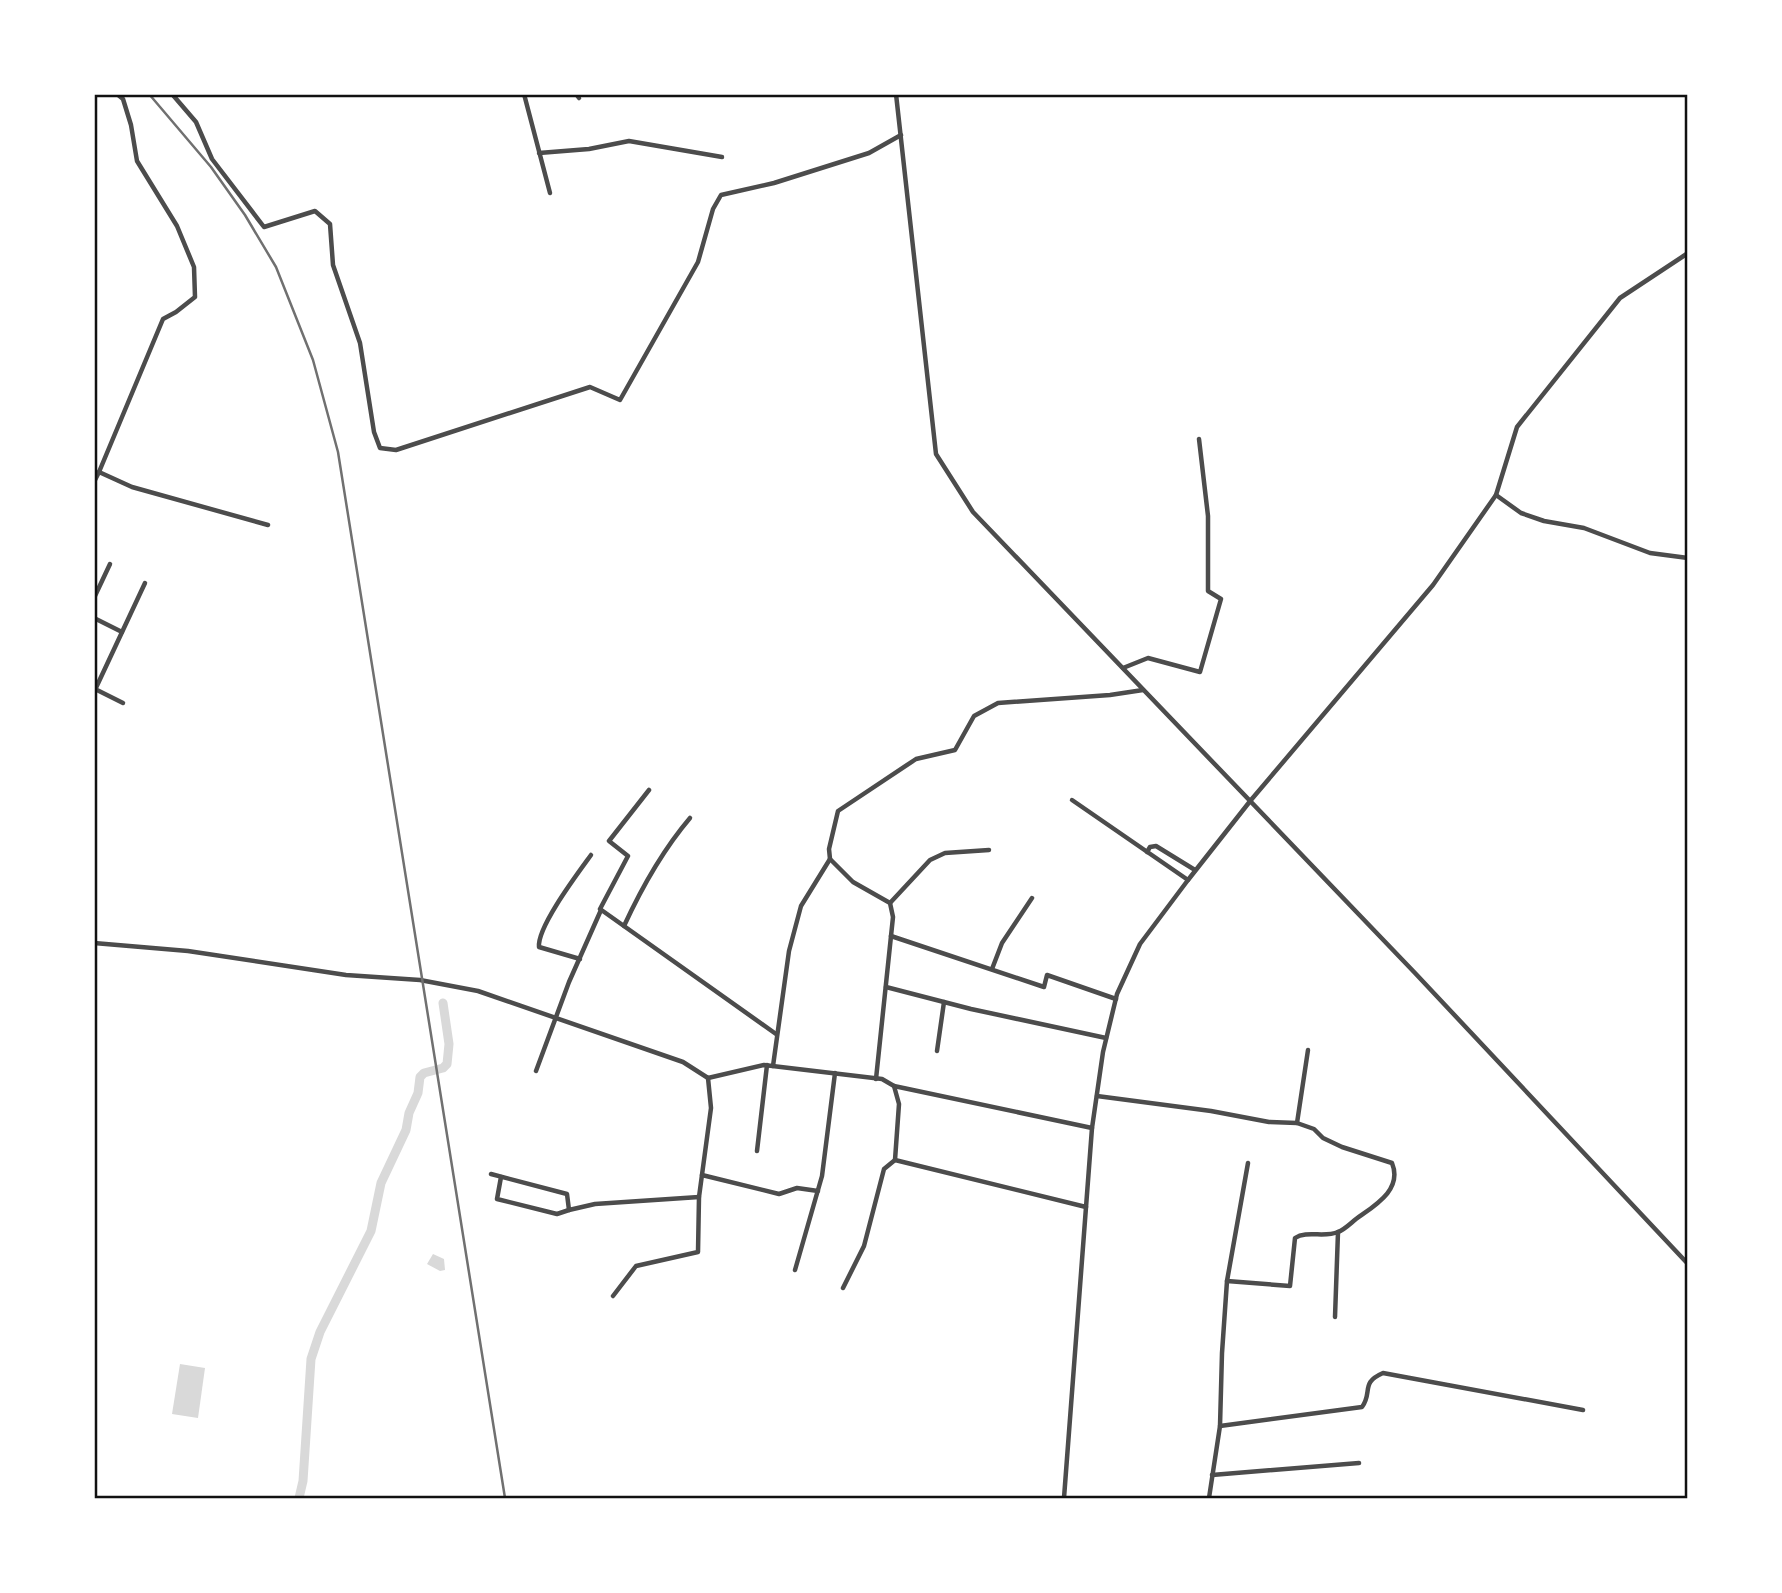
<svg xmlns="http://www.w3.org/2000/svg" width="1782" height="1593" viewBox="0 0 1782 1593" font-family="Commissioner,sans-serif">
<style>
.water{fill:#d9d9d9}
.lines{fill:none;stroke-linecap:round;stroke-linejoin:round}
.canal{stroke:#d9d9d9;stroke-width:9}
.minor{stroke:#4c4c4c;stroke-width:4.5}
.rail{stroke:#707070;stroke-width:2.5}
.neatline{fill:none;stroke:#111;stroke-width:2.5}
</style>
<rect width="100%" height="100%" fill="#fff"/>
<g class="water">
<path d="M 433,1254 L 444,1259 L 445,1270 L 440,1271 L 427,1264 Z"/>
<path d="M 180,1364 L 205,1368 L 198,1418 L 172,1414 Z"/>
</g>
<g class="lines">
<path class="canal" d="M 299,1498 L 303,1481 L 311,1359 L 320,1332 L 371,1231 L 381,1183 L 406,1130 L 409,1113 L 418,1093 L 420,1077 L 424,1073 L 443,1068 L 447,1064 L 449,1044 L 443,1003"/>
<g class="minor">
<path d="M 172,94 L 196,122 L 212,159 L 264,227 L 315,211 L 330,224 L 333,265 L 360,343 L 374,432 L 380,448 L 396,450 L 590,387 L 620,400 L 698,262 L 713,209 L 721,195 L 774,183 L 869,153 L 901,135"/>
<path d="M 524,94 L 550,193"/>
<path d="M 576,94 L 579,98"/>
<path d="M 896,94 L 936,454 L 973,512 L 1415,973 L 1688,1264"/>
<path d="M 539,153 L 589,149 L 629,141 L 722,157"/>
<path d="M 99,472 L 163,319 L 176,312 L 195,297 L 194,267 L 177,226 L 137,161 L 131,125 L 123,99 L 117,94"/>
<path d="M 94,482 L 99,472 L 132,487 L 268,525"/>
<path d="M 1496,495 L 1521,513 L 1544,521 L 1584,528 L 1650,553 L 1688,558"/>
<path d="M 94,598 L 110,564"/>
<path d="M 94,618 L 122,632"/>
<path d="M 1123,668 L 1148,658 L 1200,672 L 1221,599 L 1208,591 L 1208,516 L 1199,439"/>
<path d="M 95,689 L 123,703"/>
<path d="M 94,692 L 145,583"/>
<path d="M 649,790 L 609,841 L 628,856 L 600,909 L 776,1034"/>
<path d="M 1072,800 L 1188,880"/>
<path d="M 1147,852 L 1150,847 L 1156,846 L 1195,870"/>
<path d="M 830,859 L 853,882 L 890,903 L 893,917 L 876,1079"/>
<path d="M 890,903 L 930,860 L 945,853 L 989,850"/>
<path d="M 624,926 C 642,887 662,851 690,818"/>
<path d="M 891,936 L 1044,987 L 1047,975 L 1116,999"/>
<path d="M 94,943 L 188,951 L 346,975 L 420,980 L 478,991 L 683,1062 L 708,1078 L 764,1065 L 882,1079 L 894,1086 L 899,1104 L 895,1160 L 1086,1207"/>
<path d="M 580,959 L 539,947 C 537,927 578,873 591,855"/>
<path d="M 992,969 L 1002,943 L 1032,898"/>
<path d="M 886,987 L 971,1009 L 1106,1038"/>
<path d="M 937,1051 L 944,1002"/>
<path d="M 773,1066 L 789,951 L 801,906 L 830,859 L 829,849 L 838,811 L 916,759 L 955,750 L 974,716 L 998,703 L 1110,695 L 1143,690"/>
<path d="M 536,1071 L 569,982 L 601,910"/>
<path d="M 894,1086 L 1092,1128"/>
<path d="M 1097,1096 L 1211,1111 L 1269,1122 L 1297,1123 L 1314,1129 L 1323,1138 L 1342,1147 L 1392,1163 C 1403,1190 1374,1206 1356,1219 C 1351,1223 1344,1230 1338,1232 C 1324,1238 1307,1230 1295,1238 L 1290,1286 L 1227,1281"/>
<path d="M 1297,1123 L 1308,1050"/>
<path d="M 757,1151 L 767,1065"/>
<path d="M 491,1174 L 567,1194 L 569,1210 L 595,1204 L 699,1197"/>
<path d="M 702,1175 L 779,1194 L 797,1188 L 818,1191"/>
<path d="M 501,1177 L 497,1199 L 557,1214 L 569,1210"/>
<path d="M 795,1270 L 822,1176 L 835,1073"/>
<path d="M 843,1288 L 864,1246 L 884,1169 L 895,1160"/>
<path d="M 613,1296 L 636,1266 L 698,1252 L 699,1197 L 711,1108 L 708,1078"/>
<path d="M 1335,1317 L 1338,1232"/>
<path d="M 1220,1426 L 1362,1407 C 1373,1392 1360,1383 1383,1373 L 1583,1410"/>
<path d="M 1212,1475 L 1359,1463"/>
<path d="M 1064,1498 L 1092,1128 L 1103,1052 L 1117,994 L 1140,944 L 1188,880 L 1251,800 L 1433,585 L 1496,495 L 1517,427 L 1620,298 L 1688,253"/>
<path d="M 1209,1498 L 1220,1426 L 1222,1353 L 1227,1281 L 1248,1163"/>
</g>
<path class="rail" d="M 149,94 L 211,167 L 245,215 L 276,267 L 313,360 L 338,452 L 505,1498"/>
</g>
<rect width="1782" height="1593" fill="none" stroke="#ffffff" stroke-width="192"/>
<rect x="96" y="96" width="1590" height="1401" class="neatline"/>
</svg>
